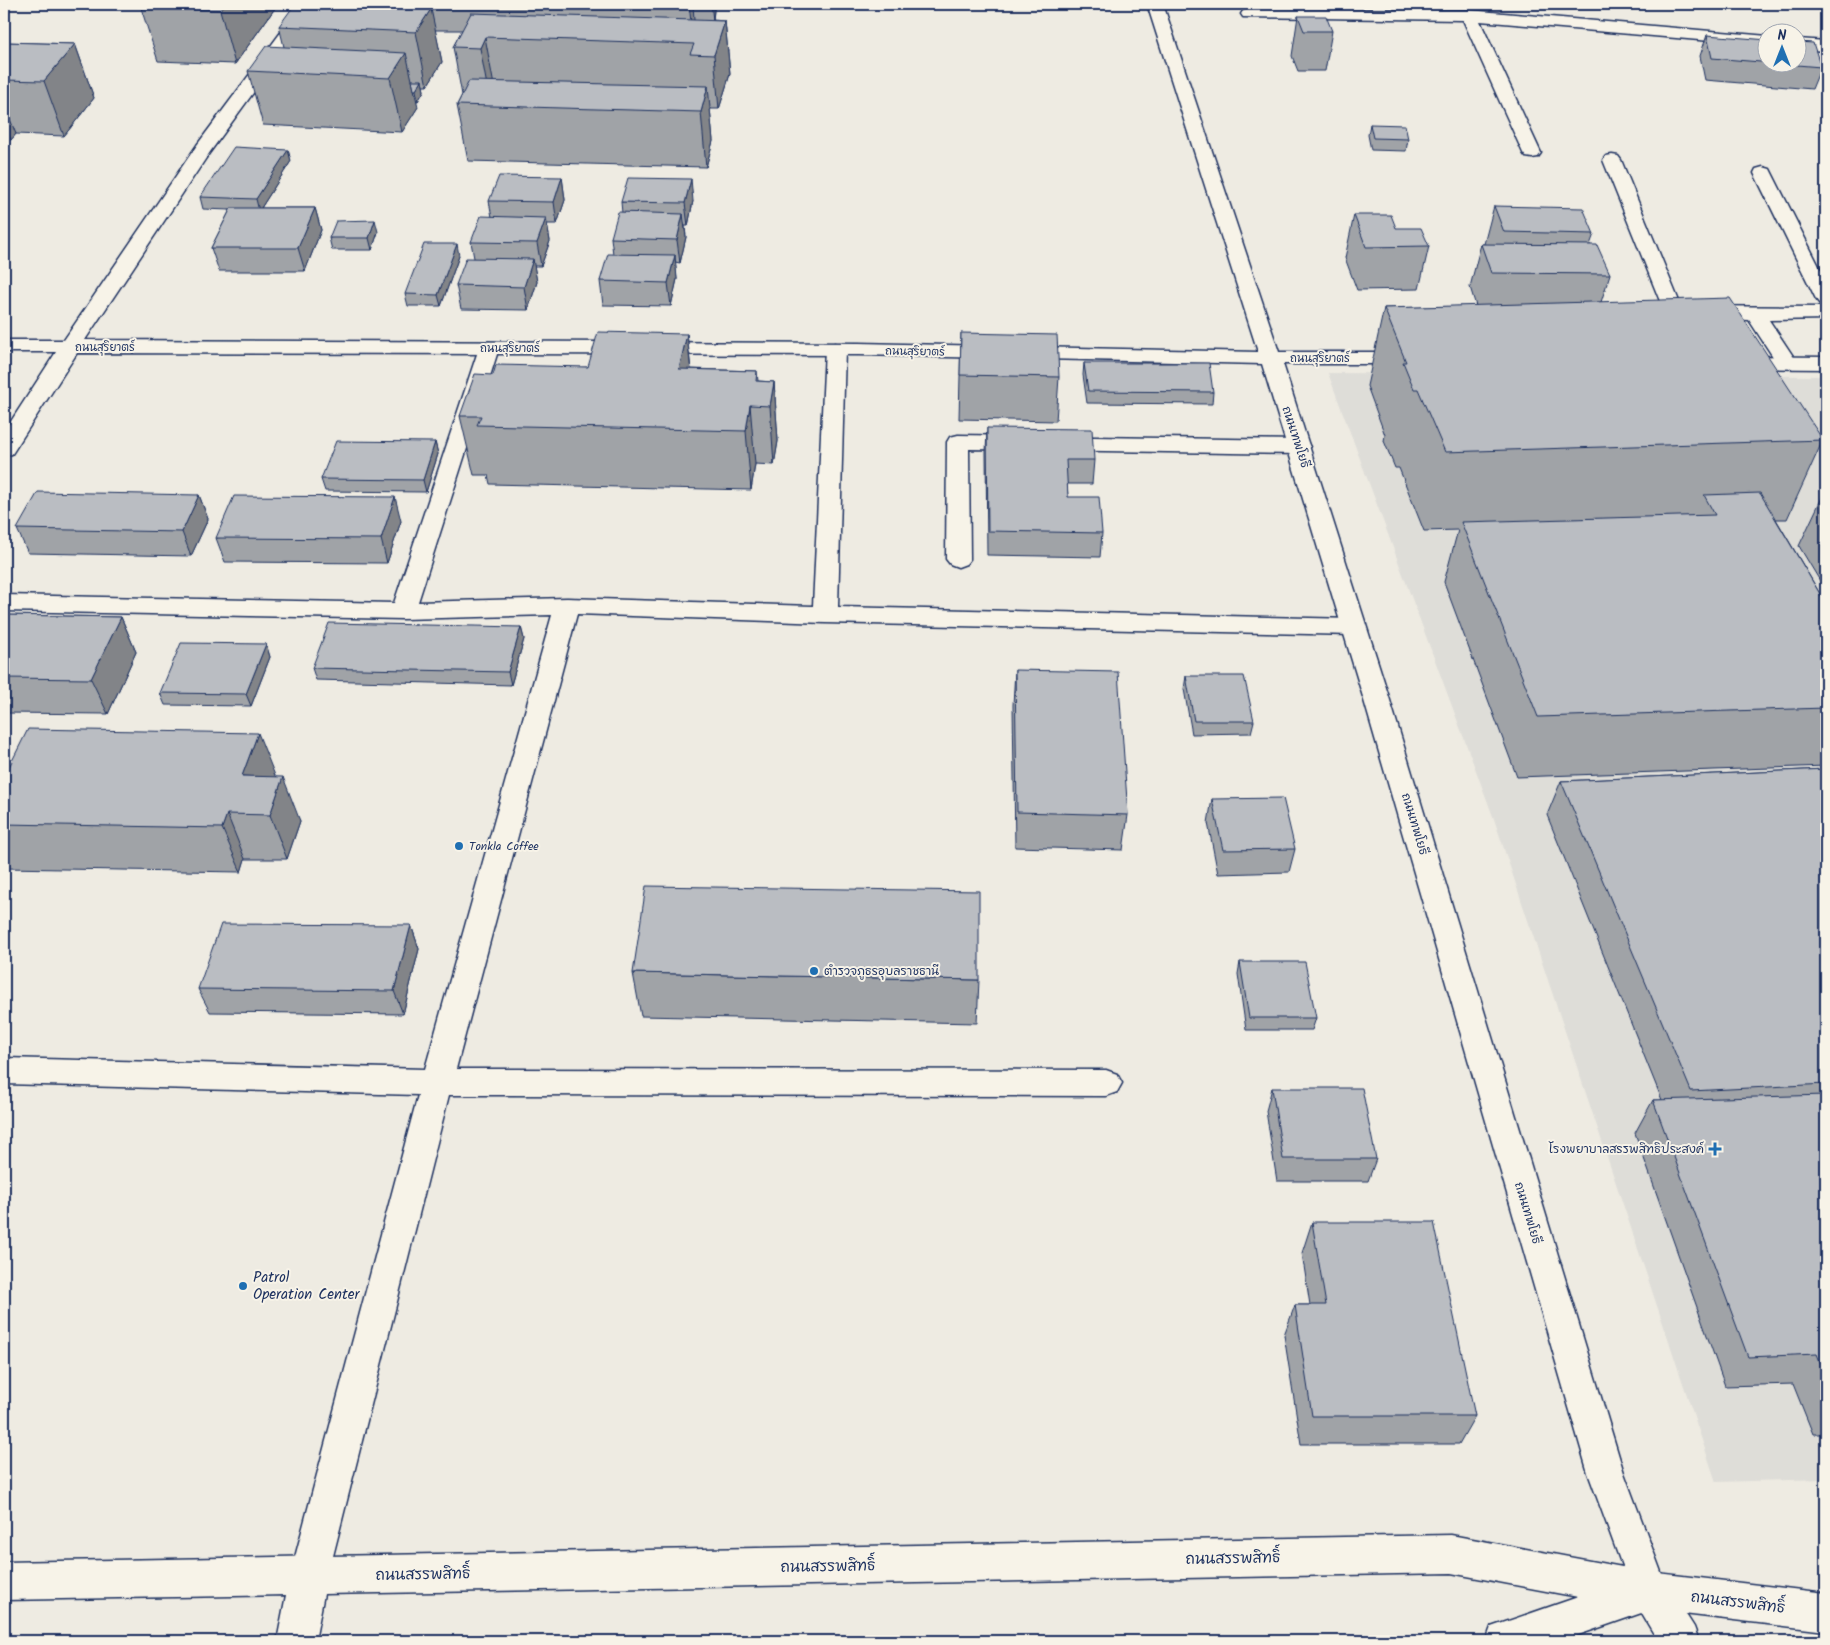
<svg xmlns="http://www.w3.org/2000/svg" width="1830" height="1645" viewBox="0 0 1830 1645" font-family="Kalam,'Playpen Sans Thai',sans-serif">
<style>
.built{fill:#deddd8}
.lines{fill:none;stroke-linecap:round;stroke-linejoin:round}
.service-casing{stroke:#1b2f5e;stroke-width:3}
.tertiary-casing{stroke:#1b2f5e;stroke-width:3}
.secondary-casing{stroke:#1b2f5e;stroke-width:3}
.service{fill:#f7f3e8;fill-rule:evenodd}
.tertiary{fill:#f7f3e8;fill-rule:evenodd}
.secondary{fill:#f7f3e8;fill-rule:evenodd}
.wall{fill:#a0a3a7;stroke:#1b2f5e}
.shaded-wall{fill:#828488;stroke:#1b2f5e}
.building{fill:#babdc2;stroke:#1b2f5e}
.poi-dot{fill:#1f6fb2;stroke:#f7f3e8;stroke-width:2}
.labels{text-anchor:middle;stroke-width:4;stroke-linejoin:round;paint-order:stroke}
.far-street-label{font-size:11px;fill:#1b2f5e;stroke:#f7f3e8}
.street-label{font-size:12px;fill:#1b2f5e;stroke:#f7f3e8}
.poi-label{font-size:12px;fill:#1b2f5e;stroke:#f7f3e8;text-anchor:start}
.near-poi-label{font-size:15px;fill:#1b2f5e;stroke:#f7f3e8;text-anchor:start}
.near-street-label{font-size:15px;fill:#1b2f5e;stroke:#f7f3e8}
</style>
<rect width="100%" height="100%" fill="#eeebe2"/>
<filter id="ink" filterUnits="userSpaceOnUse"><feTurbulence type="fractalNoise" baseFrequency=".02" numOctaves="2"/><feDisplacementMap in="SourceGraphic" scale="10" xChannelSelector="R" yChannelSelector="G"/><feConvolveMatrix kernelMatrix="1 2 1 2 8 2 1 2 1" color-interpolation-filters="sRGB"/></filter>
<g filter="url(#ink)">
<path class="built" d="M 1328,373 L 1826,376 L 1826,1479 L 1716,1482 L 1494,819 Z"/>
<g class="lines">
<defs>
<g id="service">
<path d="M 1249,9 L 1469,10 L 1768,36 L 1768,46 L 1480,21 L 1541,153 L 1538,157 L 1532,158 L 1526,157 L 1523,153 L 1463,20 L 1243,17 L 1241,14 L 1243,11 Z"/>
<path d="M 1798,39 L 1826,41 L 1826,51 L 1798,49 Z"/>
<path d="M 1612,155 L 1618,156 L 1621,160 L 1681,306 L 1826,307 L 1826,319 L 1769,320 L 1797,362 L 1793,366 L 1786,368 L 1779,366 L 1749,320 L 1666,316 L 1603,160 L 1606,156 Z"/>
<path d="M 1763,167 L 1770,169 L 1772,173 L 1826,280 L 1826,305 L 1819,303 L 1816,299 L 1754,173 L 1756,169 Z"/>
<path d="M 489,342 L 496,344 L 499,348 L 418,602 L 567,598 L 813,606 L 825,349 L 828,345 L 835,343 L 842,345 L 845,349 L 838,607 L 1354,619 L 1363,621 L 1366,627 L 1363,633 L 1354,635 L 825,623 L 577,614 L 456,1069 L 1106,1070 L 1117,1074 L 1122,1083 L 1117,1092 L 1106,1096 L 449,1095 L 328,1576 L 322,1589 L 309,1595 L 296,1589 L 290,1576 L 418,1095 L 4,1084 L 4,1058 L 425,1069 L 552,615 L 403,619 L 4,611 L 4,595 L 394,603 L 479,348 L 482,344 Z"/>
<path d="M 958,435 L 1299,440 L 1307,442 L 1310,447 L 1307,452 L 1299,454 L 969,449 L 970,559 L 966,564 L 958,567 L 950,564 L 946,559 L 947,442 L 950,437 Z"/>
</g>
<g id="tertiary">
<path d="M 302,4 L 318,4 L 210,152 L 85,340 L 859,343 L 1258,352 L 1147,4 L 1163,4 L 1279,352 L 1410,352 L 1417,354 L 1421,358 L 1417,362 L 1410,364 L 1283,364 L 1389,697 L 1624,1473 L 1664,1580 L 1694,1627 L 1699,1641 L 1658,1641 L 1636,1604 L 1588,1473 L 1363,697 L 1262,364 L 859,355 L 77,353 L 12,454 L 4,456 L 4,432 L 56,352 L 4,352 L 4,340 L 64,340 L 197,145 Z"/>
<path d="M 1735,356 L 1826,357 L 1826,369 L 1735,368 L 1728,366 L 1724,362 L 1728,358 Z"/>
</g>
<path id="secondary" d="M 1451,1535 L 1649,1572 L 1826,1593 L 1826,1631 L 1650,1610 L 1561,1641 L 1486,1641 L 1491,1627 L 1578,1597 L 1451,1573 L 324,1594 L 315,1641 L 277,1641 L 286,1595 L 4,1600 L 4,1562 Z"/>
</defs>
<use href="#service" class="service-casing"/>
<use href="#tertiary" class="tertiary-casing"/>
<use href="#secondary" class="secondary-casing"/>
<use href="#service" class="service"/>
<use href="#tertiary" class="tertiary"/>
<use href="#secondary" class="secondary"/>
</g>
<g class="wall">
<path d="M 278,4 L 235,64 L 158,61 L 141,8 Z"/>
<path d="M 407,4 L 714,4 L 714,10 L 713,20 L 725,21 L 730,74 L 719,109 L 710,109 L 713,141 L 706,167 L 468,161 L 457,105 L 462,95 L 453,47 L 462,30 L 435,30 L 442,62 L 427,86 L 423,86 L 424,91 L 418,101 L 416,101 L 418,107 L 402,132 L 263,125 L 248,71 L 284,47 L 279,26 L 408,8 Z"/>
<path d="M 1298,16 L 1332,31 L 1325,71 L 1298,71 L 1292,56 Z"/>
<path d="M 1707,35 L 1821,67 L 1812,89 L 1705,80 L 1700,56 Z"/>
<path d="M 4,42 L 75,44 L 94,98 L 64,136 L 16,134 L 11,140 L 4,140 Z"/>
<path d="M 1370,124 L 1408,139 L 1406,151 L 1371,150 L 1368,135 Z"/>
<path d="M 288,150 L 291,161 L 261,208 L 315,208 L 321,230 L 305,271 L 219,271 L 211,248 L 230,210 L 203,209 L 200,197 Z"/>
<path d="M 562,177 L 565,200 L 557,224 L 547,224 L 550,241 L 541,266 L 534,266 L 537,282 L 528,310 L 461,309 L 456,285 L 474,258 L 471,242 L 492,217 L 489,201 Z"/>
<path d="M 693,201 L 688,226 L 685,226 L 686,237 L 680,263 L 675,262 L 677,279 L 671,306 L 603,305 L 600,281 L 613,254 L 611,238 L 622,213 L 621,202 Z"/>
<path d="M 1494,206 L 1594,234 L 1590,245 L 1610,274 L 1601,302 L 1823,440 L 1787,519 L 1776,519 L 1826,604 L 1826,766 L 1517,777 L 1444,582 L 1458,530 L 1424,531 L 1399,468 L 1395,468 L 1384,441 L 1385,435 L 1367,386 L 1384,308 L 1476,306 L 1470,287 L 1481,244 L 1484,244 Z"/>
<path d="M 1354,215 L 1396,228 L 1429,246 L 1419,289 L 1357,290 L 1345,258 Z"/>
<path d="M 378,232 L 372,250 L 332,250 L 329,238 Z"/>
<path d="M 459,256 L 441,306 L 408,306 L 405,294 Z"/>
<path d="M 961,333 L 1059,377 L 1056,421 L 959,419 Z"/>
<path d="M 687,334 L 691,369 L 757,371 L 758,381 L 774,382 L 778,441 L 774,465 L 755,464 L 751,490 L 490,484 L 488,475 L 474,475 L 460,416 L 493,375 L 588,367 Z"/>
<path d="M 1084,363 L 1213,392 L 1212,404 L 1087,403 L 1083,375 Z"/>
<path d="M 987,428 L 1094,460 L 1092,484 L 1067,484 L 1068,497 L 1102,533 L 1100,557 L 987,555 L 986,452 Z"/>
<path d="M 435,442 L 438,454 L 426,492 L 325,491 L 321,479 Z"/>
<path d="M 1826,489 L 1826,591 L 1799,546 Z"/>
<path d="M 199,495 L 208,519 L 191,556 L 28,553 L 17,529 Z"/>
<path d="M 401,521 L 387,563 L 225,562 L 216,538 Z"/>
<path d="M 4,615 L 121,617 L 136,652 L 108,714 L 4,713 Z"/>
<path d="M 521,627 L 524,639 L 511,685 L 316,680 L 312,668 Z"/>
<path d="M 266,644 L 270,657 L 251,706 L 165,705 L 160,693 Z"/>
<path d="M 1015,670 L 1128,815 L 1123,850 L 1015,847 L 1013,705 Z"/>
<path d="M 1186,676 L 1254,721 L 1251,733 L 1192,734 L 1184,689 Z"/>
<path d="M 1826,769 L 1826,1434 L 1813,1434 L 1793,1384 L 1725,1386 L 1635,1133 L 1653,1100 L 1662,1100 L 1547,815 L 1561,781 Z"/>
<path d="M 4,777 L 275,777 L 300,821 L 287,859 L 245,859 L 241,872 L 4,868 Z"/>
<path d="M 1212,799 L 1295,849 L 1289,872 L 1218,874 L 1208,823 Z"/>
<path d="M 411,925 L 419,949 L 403,1014 L 210,1012 L 198,989 Z"/>
<path d="M 1240,962 L 1316,1018 L 1312,1030 L 1246,1030 L 1238,974 Z"/>
<path d="M 633,973 L 979,980 L 977,1023 L 641,1016 Z"/>
<path d="M 1272,1088 L 1376,1159 L 1368,1181 L 1277,1181 L 1266,1111 Z"/>
<path d="M 1312,1222 L 1475,1416 L 1459,1444 L 1301,1444 L 1284,1335 L 1295,1305 L 1310,1305 L 1302,1253 Z"/>
</g>
<g class="shaded-wall">
<path d="M 225,4 L 278,4 L 235,64 L 220,10 Z"/>
<path d="M 689,4 L 693,4 L 694,20 L 692,31 Z"/>
<path d="M 711,4 L 714,4 L 714,10 L 713,20 Z"/>
<path d="M 431,9 L 442,62 L 427,86 L 416,32 Z"/>
<path d="M 725,21 L 730,74 L 719,109 L 714,55 Z"/>
<path d="M 485,37 L 495,91 L 490,102 L 480,48 Z"/>
<path d="M 75,44 L 94,98 L 64,136 L 44,81 Z"/>
<path d="M 406,53 L 418,107 L 402,132 L 390,78 Z"/>
<path d="M 422,80 L 424,91 L 418,101 L 416,90 Z"/>
<path d="M 708,86 L 713,141 L 706,167 L 701,112 Z"/>
<path d="M 4,104 L 16,134 L 11,140 L 4,123 Z"/>
<path d="M 288,150 L 291,161 L 259,211 L 256,199 Z"/>
<path d="M 562,177 L 565,200 L 557,224 L 554,202 Z"/>
<path d="M 691,179 L 693,201 L 688,226 L 685,203 Z"/>
<path d="M 315,208 L 321,230 L 305,271 L 298,248 Z"/>
<path d="M 683,214 L 686,237 L 680,263 L 677,240 Z"/>
<path d="M 546,218 L 550,241 L 541,266 L 537,243 Z"/>
<path d="M 375,220 L 378,232 L 372,250 L 369,238 Z"/>
<path d="M 457,244 L 459,256 L 441,306 L 438,295 Z"/>
<path d="M 675,255 L 677,279 L 671,306 L 668,283 Z"/>
<path d="M 533,259 L 537,282 L 528,310 L 524,287 Z"/>
<path d="M 687,334 L 693,392 L 679,369 Z"/>
<path d="M 774,382 L 778,441 L 774,465 L 770,406 Z"/>
<path d="M 750,405 L 755,464 L 751,490 L 746,431 Z"/>
<path d="M 435,442 L 438,454 L 426,492 L 423,480 Z"/>
<path d="M 199,495 L 208,519 L 191,556 L 182,532 Z"/>
<path d="M 395,497 L 401,521 L 387,563 L 381,539 Z"/>
<path d="M 121,617 L 136,652 L 108,714 L 91,679 Z"/>
<path d="M 521,627 L 524,639 L 511,685 L 508,672 Z"/>
<path d="M 266,644 L 270,657 L 251,706 L 246,694 Z"/>
<path d="M 258,733 L 276,778 L 242,776 Z"/>
<path d="M 283,777 L 300,821 L 287,859 L 270,815 Z"/>
<path d="M 227,814 L 245,859 L 241,872 L 222,828 Z"/>
<path d="M 411,925 L 419,949 L 403,1014 L 394,991 Z"/>
</g>
<g class="building">
<path d="M 144,4 L 225,4 L 220,10 L 141,8 Z"/>
<path d="M 295,4 L 312,4 L 431,9 L 416,32 L 279,26 Z"/>
<path d="M 471,13 L 725,21 L 714,55 L 690,54 L 694,44 L 485,37 L 480,48 L 453,47 Z"/>
<path d="M 1298,16 L 1326,16 L 1332,31 L 1304,31 Z"/>
<path d="M 1707,35 L 1768,40 L 1768,62 L 1798,62 L 1798,42 L 1813,43 L 1821,67 L 1712,58 Z"/>
<path d="M 4,42 L 75,44 L 44,81 L 4,80 Z"/>
<path d="M 266,46 L 406,53 L 390,78 L 248,71 Z"/>
<path d="M 412,80 L 422,80 L 416,90 L 414,90 Z"/>
<path d="M 469,81 L 708,86 L 701,112 L 457,105 Z"/>
<path d="M 1370,124 L 1405,125 L 1408,139 L 1373,138 Z"/>
<path d="M 234,147 L 288,150 L 256,199 L 200,197 Z"/>
<path d="M 499,176 L 562,177 L 554,202 L 489,201 Z"/>
<path d="M 628,178 L 691,179 L 685,203 L 621,202 Z"/>
<path d="M 1494,206 L 1583,208 L 1594,234 L 1504,232 Z"/>
<path d="M 231,208 L 315,208 L 298,248 L 211,248 Z"/>
<path d="M 618,212 L 683,214 L 677,240 L 611,238 Z"/>
<path d="M 1354,215 L 1391,215 L 1396,228 L 1421,228 L 1429,246 L 1366,247 Z"/>
<path d="M 481,216 L 546,218 L 537,243 L 471,242 Z"/>
<path d="M 375,220 L 369,238 L 329,238 L 336,221 Z"/>
<path d="M 424,244 L 457,244 L 438,295 L 405,294 Z"/>
<path d="M 1481,244 L 1597,245 L 1610,274 L 1491,273 Z"/>
<path d="M 608,254 L 675,255 L 668,283 L 600,281 Z"/>
<path d="M 466,258 L 533,259 L 524,287 L 456,285 Z"/>
<path d="M 1730,298 L 1823,440 L 1445,452 L 1418,389 L 1414,389 L 1403,362 L 1406,362 L 1384,308 Z"/>
<path d="M 598,332 L 687,334 L 679,369 L 757,371 L 756,381 L 774,382 L 770,406 L 750,405 L 746,431 L 477,425 L 481,416 L 460,416 L 475,374 L 493,375 L 496,365 L 588,367 Z"/>
<path d="M 961,333 L 1057,335 L 1059,377 L 960,375 Z"/>
<path d="M 1084,363 L 1209,363 L 1213,392 L 1088,391 Z"/>
<path d="M 987,428 L 1092,429 L 1094,460 L 1066,460 L 1068,497 L 1099,497 L 1102,533 L 988,531 Z"/>
<path d="M 336,441 L 435,442 L 423,480 L 321,479 Z"/>
<path d="M 38,492 L 199,495 L 182,532 L 17,529 Z"/>
<path d="M 1760,493 L 1826,604 L 1826,708 L 1538,717 L 1461,522 L 1715,515 L 1704,495 Z"/>
<path d="M 234,496 L 395,497 L 381,539 L 216,538 Z"/>
<path d="M 4,615 L 121,617 L 91,679 L 4,678 Z"/>
<path d="M 329,623 L 521,627 L 508,672 L 312,668 Z"/>
<path d="M 181,643 L 266,644 L 246,694 L 160,693 Z"/>
<path d="M 1015,670 L 1118,672 L 1128,815 L 1017,812 Z"/>
<path d="M 1186,676 L 1244,676 L 1254,721 L 1194,721 Z"/>
<path d="M 28,729 L 258,733 L 242,776 L 283,777 L 270,815 L 227,814 L 222,828 L 4,824 L 4,777 Z"/>
<path d="M 1826,769 L 1826,1084 L 1691,1091 L 1561,781 Z"/>
<path d="M 1283,798 L 1295,849 L 1223,850 L 1212,799 Z"/>
<path d="M 646,886 L 979,891 L 979,980 L 633,973 Z"/>
<path d="M 221,924 L 411,925 L 394,991 L 198,989 Z"/>
<path d="M 1240,962 L 1305,962 L 1316,1018 L 1249,1018 Z"/>
<path d="M 1272,1088 L 1362,1088 L 1376,1159 L 1283,1159 Z"/>
<path d="M 1826,1095 L 1826,1376 L 1817,1354 L 1748,1357 L 1653,1100 Z"/>
<path d="M 1312,1222 L 1434,1222 L 1475,1416 L 1312,1416 L 1295,1305 L 1326,1305 Z"/>
</g>
</g>
<g class="poi-dot">
<circle cx="459" cy="846" r="5"/>
<circle cx="814" cy="971" r="5"/>
<path d="M1712.5 1141.5h5v5h5v5h-5v5h-5v-5h-5v-5h5z"/>
<circle cx="243" cy="1286" r="5"/>
</g>
<g class="labels">
<g class="far-street-label">
<text x="105" y="351">ถนนสุริยาตร์</text>
<text x="510" y="352">ถนนสุริยาตร์</text>
<text transform="translate(915 351) rotate(1)" y="4">ถนนสุริยาตร์</text>
<text x="1320" y="362">ถนนสุริยาตร์</text>
</g>
<g class="street-label">
<text transform="translate(1296 437) rotate(72)" y="4">ถนนเทพโยธี</text>
<text transform="translate(1415 824) rotate(73)" y="4">ถนนเทพโยธี</text>
<text transform="translate(1528 1213) rotate(73)" y="4">ถนนเทพโยธี</text>
</g>
<g class="poi-label">
<text x="469" y="850">Tonkla Coffee</text>
<text x="824" y="975">ตำรวจภูธรอุบลราชธานี</text>
<text x="1704" y="1153" text-anchor="end">โรงพยาบาลสรรพสิทธิประสงค์</text>
</g>
<g class="near-poi-label">
<text x="253" y="1282">Patrol<tspan x="253" dy="17">Operation Center</tspan></text>
</g>
<g class="near-street-label">
<text transform="translate(1233 1558) rotate(-1)" y="5">ถนนสรรพสิทธิ์</text>
<text transform="translate(828 1566) rotate(-1)" y="5">ถนนสรรพสิทธิ์</text>
<text transform="translate(423 1574) rotate(-1)" y="5">ถนนสรรพสิทธิ์</text>
<text transform="translate(1738 1602) rotate(7)" y="5">ถนนสรรพสิทธิ์</text>
</g>
</g>
<rect width="1830" height="1645" fill="none" stroke="#f7f3e8" stroke-width="20"/>
<rect x="10" y="10" width="1810" height="1625" fill="none" stroke="#1b2f5e" stroke-width="2" filter="url(#ink)"/>
<g transform="translate(1782 48)"><circle r="24" fill="#f7f3e8" stroke="#9fa5b1"/>
<path d="M0-4L9 19L0 12L-9 19Z" fill="#1f6fb2"/>
<text y="-8" font-size="14" font-weight="bold" text-anchor="middle" fill="#1b2f5e">N</text>
</g>
</svg>
